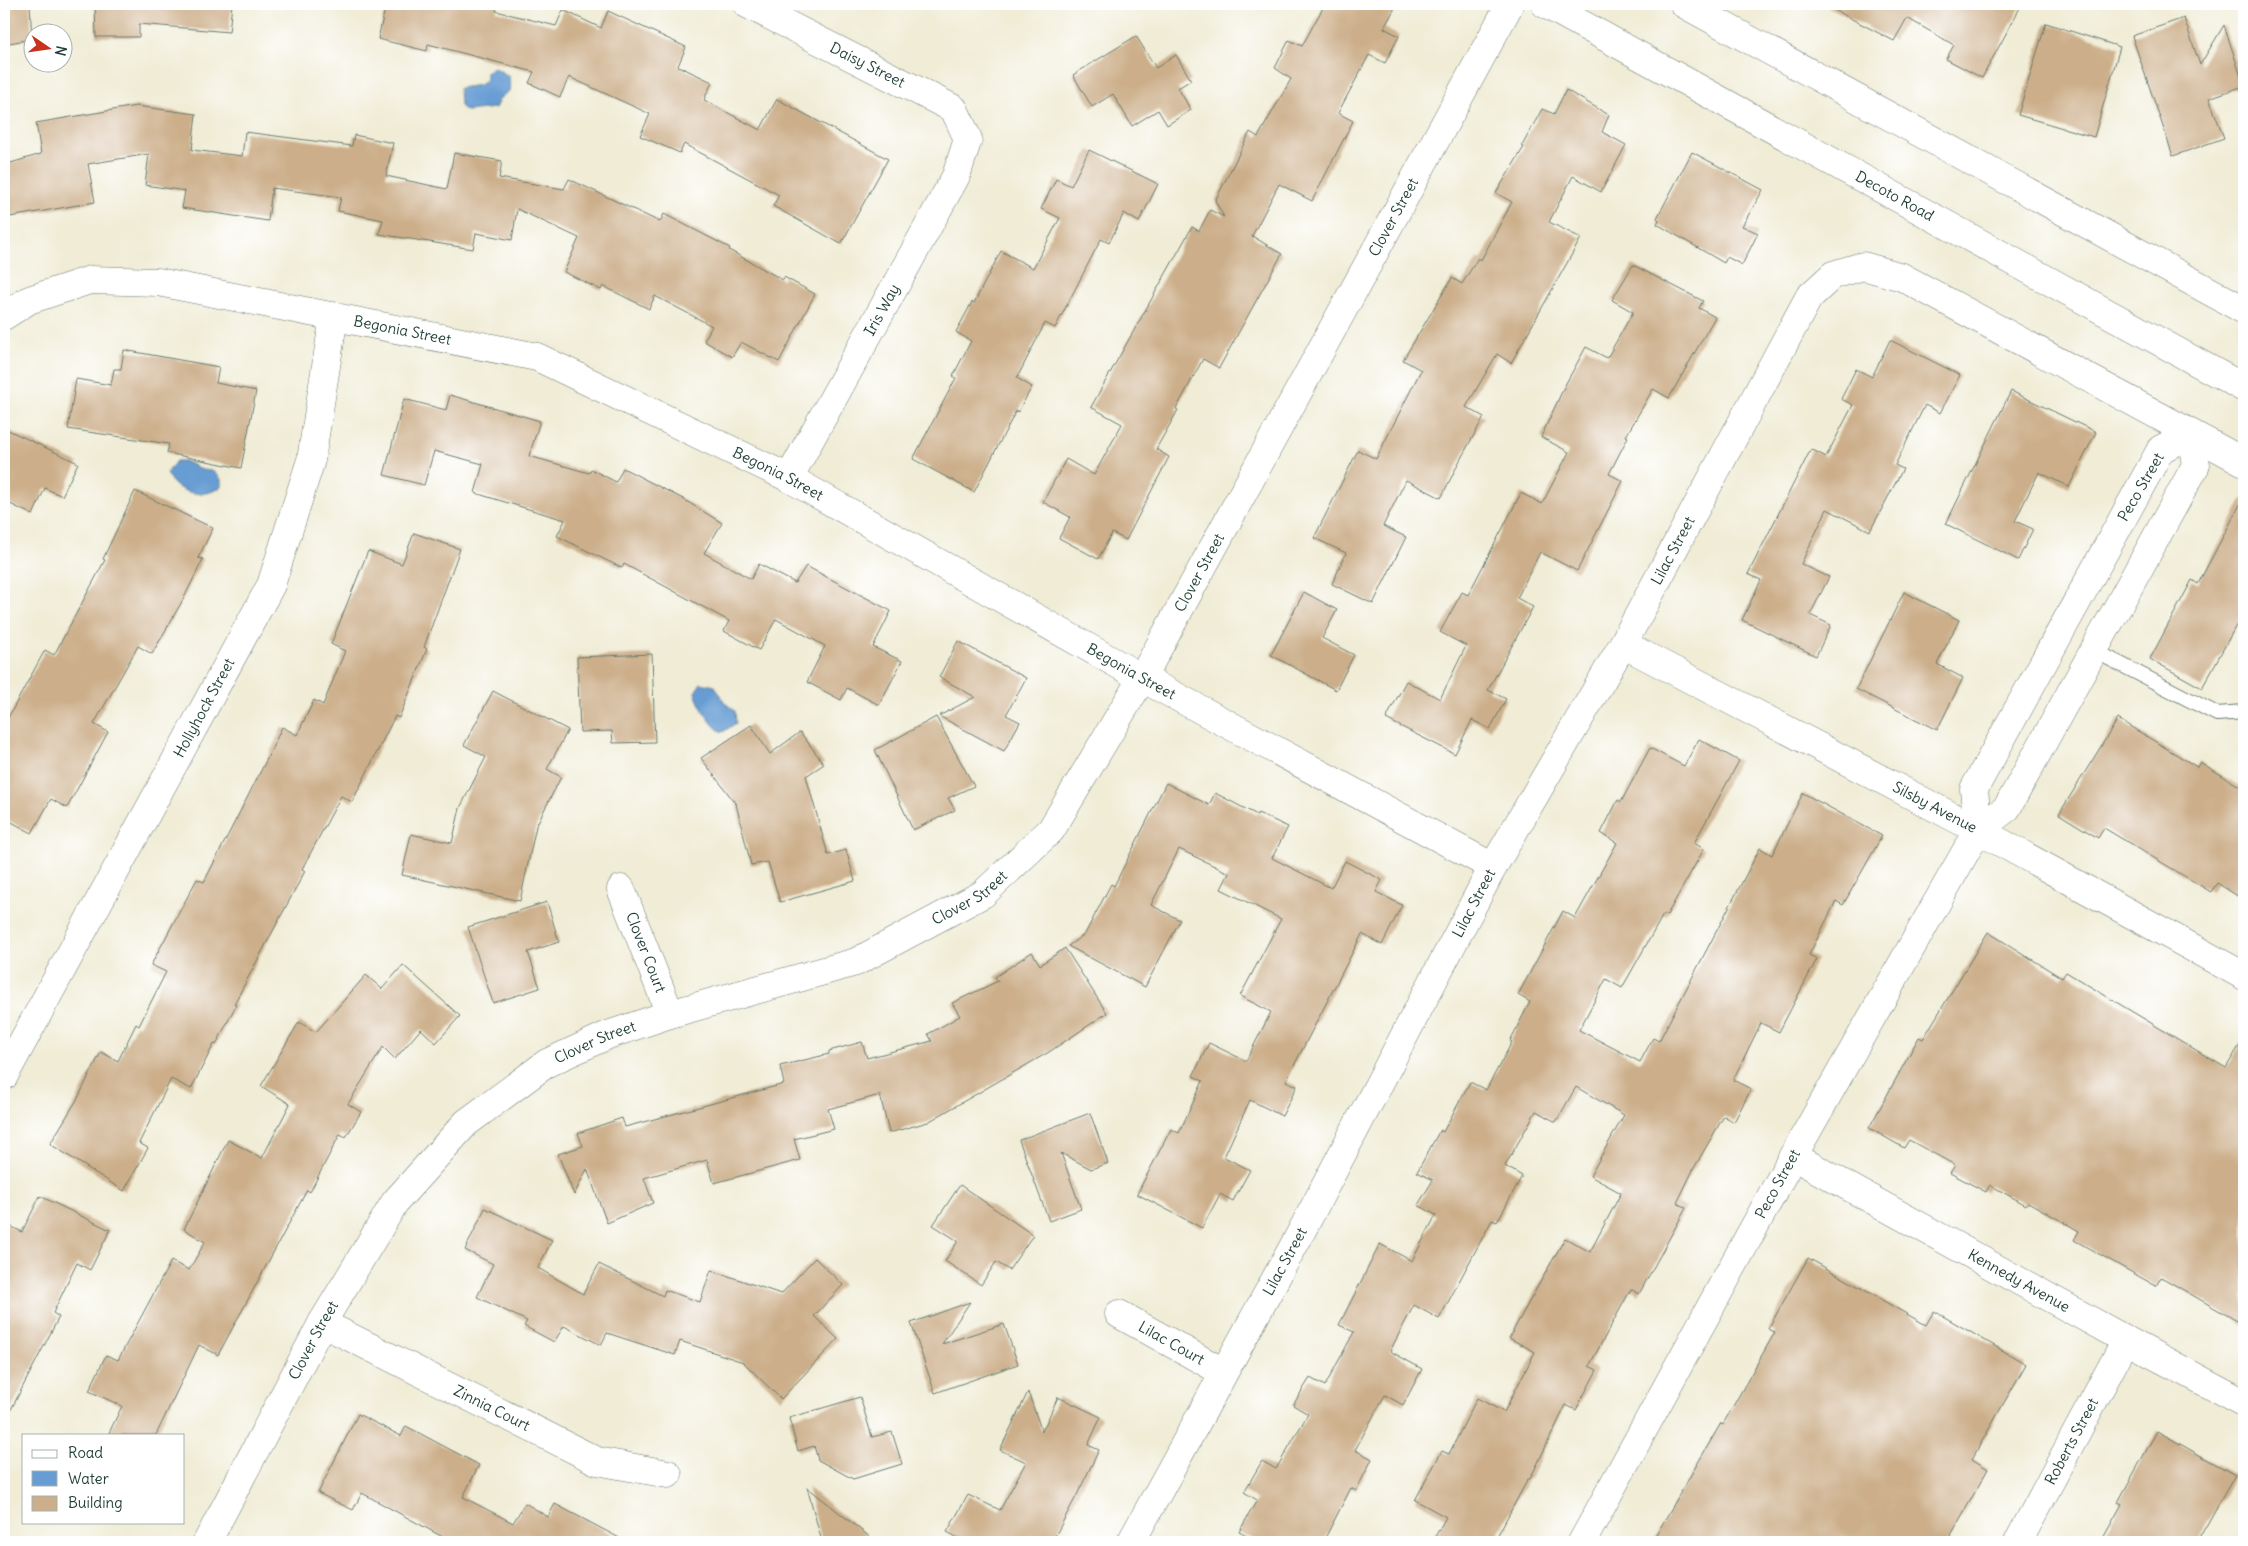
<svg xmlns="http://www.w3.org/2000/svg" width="2248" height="1546" viewBox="0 0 2248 1546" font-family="Delius,sans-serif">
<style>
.water{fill:#689dd4;stroke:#446d84}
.building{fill:#ccaf8a}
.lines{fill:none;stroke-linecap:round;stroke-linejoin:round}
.lane-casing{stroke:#687a6d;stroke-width:16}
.street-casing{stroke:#687a6d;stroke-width:29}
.secondary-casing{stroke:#687a6d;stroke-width:29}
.primary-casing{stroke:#687a6d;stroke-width:29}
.lane{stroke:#fff;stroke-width:14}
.street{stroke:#fff;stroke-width:28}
.secondary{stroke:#fff;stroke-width:28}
.primary{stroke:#fff;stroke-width:28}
.labels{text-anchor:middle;stroke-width:5;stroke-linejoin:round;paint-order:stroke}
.street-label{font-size:15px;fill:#1f3d34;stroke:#fff}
</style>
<rect width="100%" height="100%" fill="#fff"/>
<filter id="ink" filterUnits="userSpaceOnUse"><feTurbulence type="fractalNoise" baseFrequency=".02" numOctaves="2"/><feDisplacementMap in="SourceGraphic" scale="10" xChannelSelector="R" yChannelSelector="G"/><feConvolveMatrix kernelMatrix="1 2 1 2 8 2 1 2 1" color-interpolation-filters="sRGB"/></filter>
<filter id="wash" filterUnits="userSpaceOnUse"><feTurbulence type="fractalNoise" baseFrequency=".0096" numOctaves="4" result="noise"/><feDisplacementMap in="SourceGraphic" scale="20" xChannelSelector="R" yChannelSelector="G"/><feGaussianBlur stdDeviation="1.12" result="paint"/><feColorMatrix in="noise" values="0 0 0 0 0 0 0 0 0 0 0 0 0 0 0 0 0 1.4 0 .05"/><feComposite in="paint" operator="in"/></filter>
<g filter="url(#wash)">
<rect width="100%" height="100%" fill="#f0ecd6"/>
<g class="water">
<path d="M 493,67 L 509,76 L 510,90 L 500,98 L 495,108 L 466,111 L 460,106 L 459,88 L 480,85 L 486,79 L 486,72 Z"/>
<path d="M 176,461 L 185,461 L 202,470 L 214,471 L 221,479 L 221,487 C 204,499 174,494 167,473 Z"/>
<path d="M 701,683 L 715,686 L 725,703 L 735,711 L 736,723 L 723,732 C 713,730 697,702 695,692 Z"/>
</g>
<g id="blocks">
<g class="building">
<path d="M 4,4 L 30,4 L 32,39 L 4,44 Z"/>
<path d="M 95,4 L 232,4 L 229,32 L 139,24 L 139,37 L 96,37 Z"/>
<path d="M 386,4 L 498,4 L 496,11 L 556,26 L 563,10 L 601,28 L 608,11 L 686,47 L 678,66 L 712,82 L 704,100 L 760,130 L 777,99 L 888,159 L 841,244 L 773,206 L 779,195 L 684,144 L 680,153 L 640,136 L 650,114 L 569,77 L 560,97 L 529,83 L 534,72 L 428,44 L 427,51 L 378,39 Z"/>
<path d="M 1325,4 L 1397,4 L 1384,28 L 1399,36 L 1385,63 L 1369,55 L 1338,113 L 1353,121 L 1312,201 L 1279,184 L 1252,236 L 1282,254 L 1219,368 L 1203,359 L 1176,409 L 1178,410 L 1156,449 L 1169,457 L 1126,540 L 1112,533 L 1098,559 L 1059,538 L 1070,517 L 1043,502 L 1066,459 L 1094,475 L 1122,424 L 1091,407 L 1192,227 L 1199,231 L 1210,210 L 1224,217 L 1215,201 L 1250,132 L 1258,137 L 1291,79 L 1275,68 L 1289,40 L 1302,46 Z"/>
<path d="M 1823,4 L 2022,4 L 1982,78 L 1946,59 L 1954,45 L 1907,18 L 1894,41 Z"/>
<path d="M 2184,18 L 2200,65 L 2224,25 L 2244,86 L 2209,98 L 2224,138 L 2173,156 L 2132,36 Z"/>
<path d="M 2046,23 L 2120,47 L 2094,137 L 2018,115 Z"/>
<path d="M 1136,36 L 1156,68 L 1176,55 L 1191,80 L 1178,88 L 1191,110 L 1167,125 L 1158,110 L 1132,126 L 1113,94 L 1092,107 L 1073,75 Z"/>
<path d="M 1566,90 L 1609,115 L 1602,132 L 1626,145 L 1601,192 L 1573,176 L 1549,222 L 1581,238 L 1511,363 L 1497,354 L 1466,407 L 1484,417 L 1460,460 L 1441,498 L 1406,480 L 1383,526 L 1406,537 L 1373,604 L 1332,584 L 1346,553 L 1314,538 L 1358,450 L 1376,459 L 1421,370 L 1403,360 L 1452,278 L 1462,284 L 1478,258 L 1481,260 L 1512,202 L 1496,193 L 1524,147 L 1522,146 L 1542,109 L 1554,114 Z"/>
<path d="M 136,106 L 196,114 L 192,150 L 242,156 L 245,132 L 352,146 L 354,135 L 393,143 L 386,176 L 447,189 L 454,153 L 502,161 L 499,178 L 564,189 L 569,179 L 660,222 L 664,214 L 730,248 L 729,250 L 783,280 L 784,277 L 815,294 L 779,362 L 741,342 L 732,357 L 704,341 L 712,326 L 655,296 L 649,309 L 603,286 L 601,290 L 564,272 L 579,238 L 517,209 L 512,240 L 476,233 L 473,249 L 379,234 L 383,220 L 338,211 L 341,197 L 272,188 L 268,221 L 234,216 L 182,208 L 185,191 L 145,185 L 149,154 L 88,164 L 95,202 L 4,218 L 4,165 L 41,154 L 36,123 Z"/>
<path d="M 1089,150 L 1158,184 L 1139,222 L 1124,213 L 1109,243 L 1101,239 L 1055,328 L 1045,323 L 1017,378 L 1032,387 L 1018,412 L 1016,411 L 974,492 L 913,459 L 956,378 L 953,376 L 971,341 L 956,332 L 972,302 L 974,303 L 1001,251 L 1033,268 L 1060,218 L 1041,209 L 1056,179 L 1071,186 Z"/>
<path d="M 1692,152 L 1763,190 L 1742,226 L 1758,233 L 1742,265 L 1727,257 L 1724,263 L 1657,224 L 1659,220 L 1657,218 Z"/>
<path d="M 1633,265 L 1703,301 L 1699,308 L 1715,317 L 1669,398 L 1653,389 L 1626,436 L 1628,437 L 1609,474 L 1623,481 L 1577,571 L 1540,552 L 1517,598 L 1533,607 L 1488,690 L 1506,699 L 1490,729 L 1472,720 L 1455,754 L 1386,719 L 1406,681 L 1440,699 L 1466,646 L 1440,632 L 1462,592 L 1468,595 L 1521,493 L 1542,504 L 1569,452 L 1541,437 L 1565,385 L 1586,347 L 1607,358 L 1633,312 L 1612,300 Z"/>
<path d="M 1890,340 L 1960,375 L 1940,413 L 1925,405 L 1895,465 L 1903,469 L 1870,531 L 1827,509 L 1801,564 L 1829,577 L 1810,615 L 1831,625 L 1816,656 L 1742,620 L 1761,580 L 1748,574 L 1811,449 L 1826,457 L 1853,405 L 1841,399 L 1856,369 L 1872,377 Z"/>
<path d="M 124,350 L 219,367 L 216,383 L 256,391 L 241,468 L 167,453 L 169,444 L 68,429 L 76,379 L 111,385 L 114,369 L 121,369 Z"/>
<path d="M 2011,391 L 2096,432 L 2069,487 L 2039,472 L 2015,521 L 2033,529 L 2018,560 L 1946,524 Z"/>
<path d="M 450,395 L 540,421 L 529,456 L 589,473 L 591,469 L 616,482 L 623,468 L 683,499 L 722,523 L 704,553 L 751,579 L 759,564 L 795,583 L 806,566 L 891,611 L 873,647 L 902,661 L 879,705 L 847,688 L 841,700 L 807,682 L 825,646 L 776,619 L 759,650 L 724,631 L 729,621 L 624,564 L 622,568 L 557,536 L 565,520 L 475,493 L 483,464 L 434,451 L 424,485 L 384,475 L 404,399 L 446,410 Z"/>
<path d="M 4,428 L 78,463 L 62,496 L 45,488 L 33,515 L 4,501 Z"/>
<path d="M 135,491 L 213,528 L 198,558 L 203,559 L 184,598 L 152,654 L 138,646 L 94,724 L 108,732 L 67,808 L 51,799 L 32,833 L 4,818 L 4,725 L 45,650 L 54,655 L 105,560 L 103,559 Z"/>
<path d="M 2244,497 L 2244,611 L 2202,688 L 2150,659 L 2192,580 L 2198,584 Z"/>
<path d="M 414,533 L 460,549 L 424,647 L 427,649 L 399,718 L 395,716 L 352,802 L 341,796 L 302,869 L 305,871 L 234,1004 L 236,1005 L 216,1045 L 214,1044 L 191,1089 L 171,1079 L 139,1143 L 148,1148 L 124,1191 L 50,1144 L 78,1098 L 101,1052 L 118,1061 L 136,1024 L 139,1026 L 166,972 L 151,965 L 197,879 L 204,882 L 267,759 L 282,727 L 297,735 L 314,700 L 323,705 L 345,651 L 331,644 L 368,551 L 402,564 Z"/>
<path d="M 1304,592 L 1337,610 L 1322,638 L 1354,655 L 1336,690 L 1271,655 Z"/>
<path d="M 1904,592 L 1959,620 L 1937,664 L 1963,678 L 1937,730 L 1856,689 Z"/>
<path d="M 958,641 L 1026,678 L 1006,715 L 1020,722 L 1004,751 L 939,716 L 975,697 L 939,677 Z"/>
<path d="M 652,654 L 655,742 L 613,743 L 612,731 L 580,732 L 577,657 Z"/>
<path d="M 493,691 L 568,730 L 547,769 L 561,777 L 536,826 L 520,901 L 402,875 L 411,834 L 452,843 L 460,808 L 486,757 L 464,745 Z"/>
<path d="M 936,717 L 974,786 L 948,798 L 955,810 L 913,830 L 875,750 Z"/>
<path d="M 2118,719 L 2197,767 L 2200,762 L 2244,789 L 2244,900 L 2217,883 L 2211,892 L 2104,828 L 2098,838 L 2059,814 Z"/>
<path d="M 751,725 L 770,754 L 800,732 L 824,764 L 806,776 L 828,855 L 846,850 L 855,881 L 780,902 L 768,862 L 751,865 L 736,804 L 701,758 Z"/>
<path d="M 1699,739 L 1739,761 L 1694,843 L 1704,849 L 1667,915 L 1663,915 L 1622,988 L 1606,979 L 1579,1030 L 1640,1062 L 1653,1038 L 1659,1041 L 1760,848 L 1772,855 L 1803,793 L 1882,836 L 1843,905 L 1836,901 L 1809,955 L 1817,959 L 1779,1032 L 1761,1023 L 1733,1080 L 1751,1089 L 1734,1122 L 1724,1116 L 1694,1168 L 1677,1203 L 1686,1208 L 1639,1294 L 1631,1289 L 1589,1366 L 1597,1370 L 1576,1410 L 1566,1405 L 1530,1479 L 1528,1479 L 1494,1542 L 1432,1542 L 1446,1517 L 1415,1500 L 1442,1451 L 1449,1454 L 1477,1398 L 1504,1412 L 1535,1352 L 1509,1338 L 1533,1295 L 1565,1238 L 1590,1252 L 1621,1193 L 1590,1176 L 1624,1115 L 1576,1087 L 1556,1122 L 1536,1111 L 1505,1166 L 1522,1176 L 1497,1222 L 1492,1220 L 1439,1319 L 1414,1305 L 1390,1351 L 1422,1369 L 1403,1405 L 1385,1395 L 1355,1450 L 1372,1459 L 1356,1491 L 1351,1488 L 1323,1542 L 1258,1542 L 1239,1532 L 1257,1500 L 1244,1492 L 1262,1461 L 1276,1469 L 1308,1414 L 1293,1405 L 1310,1378 L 1325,1386 L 1354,1332 L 1339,1325 L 1380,1244 L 1412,1261 L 1436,1215 L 1418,1205 L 1433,1180 L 1417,1172 L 1440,1130 L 1443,1132 L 1470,1082 L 1486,1090 L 1512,1042 L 1510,1041 L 1530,1002 L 1518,995 L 1563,911 L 1575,918 L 1617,843 L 1601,833 L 1618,800 L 1621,802 L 1650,748 L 1684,766 Z"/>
<path d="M 1166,783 L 1209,805 L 1215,793 L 1257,815 L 1258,813 L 1288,827 L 1272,858 L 1331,888 L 1345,861 L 1382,880 L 1376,892 L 1402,905 L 1382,945 L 1362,934 L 1286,1081 L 1297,1086 L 1282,1116 L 1250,1100 L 1224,1157 L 1250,1170 L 1233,1201 L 1220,1194 L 1202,1228 L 1137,1194 L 1171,1129 L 1179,1133 L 1203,1081 L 1193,1076 L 1209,1043 L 1246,1061 L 1271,1012 L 1240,996 L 1281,919 L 1221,889 L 1229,873 L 1179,849 L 1151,905 L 1180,920 L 1145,987 L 1068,946 L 1085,934 L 1111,884 L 1114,886 Z"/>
<path d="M 547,902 L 559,942 L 528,952 L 540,988 L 493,1003 L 468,927 Z"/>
<path d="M 1988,932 L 2062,978 L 2066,972 L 2226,1068 L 2244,1038 L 2244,1325 L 2161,1277 L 2156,1286 L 2074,1240 L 2079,1231 L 2028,1202 L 2026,1205 L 1990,1185 L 1986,1192 L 1950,1173 L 1955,1165 L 1909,1140 L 1904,1148 L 1869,1128 L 1919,1037 L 1923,1039 Z"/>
<path d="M 1065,948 L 1107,1013 L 1049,1052 L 928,1122 L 889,1133 L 880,1095 L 828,1109 L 834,1129 L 794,1139 L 800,1160 L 714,1183 L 707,1160 L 644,1178 L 653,1203 L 607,1223 L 587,1169 L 574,1195 L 558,1154 L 583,1146 L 578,1133 L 622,1118 L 625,1127 L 784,1084 L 780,1066 L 829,1054 L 829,1051 L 862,1042 L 867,1058 L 932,1041 L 928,1034 L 960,1016 L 952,1003 L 998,981 L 995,977 L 1032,952 L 1040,965 Z"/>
<path d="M 403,965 L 460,1016 L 436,1043 L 421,1029 L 395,1059 L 383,1047 L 348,1104 L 361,1112 L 346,1137 L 340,1134 L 310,1192 L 307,1190 L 218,1355 L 199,1345 L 156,1435 L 108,1435 L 122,1406 L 89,1391 L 106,1355 L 118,1360 L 171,1261 L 189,1270 L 205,1242 L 184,1229 L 228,1140 L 262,1158 L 290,1104 L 261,1086 L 299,1022 L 316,1032 L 366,975 L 382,989 Z"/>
<path d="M 1090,1113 L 1108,1163 L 1091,1169 L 1061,1153 L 1081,1209 L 1049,1221 L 1019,1140 Z"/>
<path d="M 960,1185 L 1033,1235 L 1009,1270 L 996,1262 L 981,1285 L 945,1261 L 958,1241 L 933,1225 Z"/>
<path d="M 40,1196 L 110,1230 L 90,1270 L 77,1263 L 53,1313 L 59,1317 L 4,1423 L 4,1223 L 22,1232 Z"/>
<path d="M 485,1208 L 552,1240 L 538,1268 L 583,1294 L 599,1264 L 663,1296 L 665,1290 L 700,1302 L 711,1270 L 781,1294 L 815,1258 L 843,1285 L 814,1316 L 838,1339 L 781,1399 L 743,1362 L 680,1341 L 675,1355 L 607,1333 L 601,1345 L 564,1326 L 554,1342 L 524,1326 L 527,1321 L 477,1297 L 493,1264 L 465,1250 Z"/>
<path d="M 1808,1258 L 1926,1325 L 1934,1311 L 2026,1364 L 1972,1459 L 1988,1469 L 1947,1542 L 1652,1542 L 1721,1423 L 1723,1424 L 1775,1332 L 1768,1329 Z"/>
<path d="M 970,1302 L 942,1344 L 1004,1324 L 1018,1364 L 935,1393 L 911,1323 Z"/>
<path d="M 1028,1392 L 1042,1432 L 1058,1397 L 1101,1417 L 1088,1445 L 1099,1450 L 1077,1495 L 1052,1542 L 966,1542 L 947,1532 L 968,1495 L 1000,1510 L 1026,1462 L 1000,1450 Z"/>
<path d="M 860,1397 L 872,1437 L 892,1432 L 902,1464 L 853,1479 L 818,1460 L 814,1446 L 798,1451 L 789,1418 Z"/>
<path d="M 358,1414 L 401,1436 L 406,1426 L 479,1465 L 463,1497 L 513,1523 L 525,1503 L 548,1517 L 555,1504 L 627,1542 L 452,1542 L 362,1493 L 353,1510 L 318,1493 Z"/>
<path d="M 2157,1431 L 2235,1475 L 2197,1542 L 2101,1542 L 2122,1504 L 2118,1502 Z"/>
<path d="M 807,1487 L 876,1542 L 822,1542 Z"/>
</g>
</g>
</g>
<g filter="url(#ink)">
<use href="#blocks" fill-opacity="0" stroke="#687a6d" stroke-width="1"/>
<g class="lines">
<defs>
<path id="lane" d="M 2093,650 L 2217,714 L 2244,712"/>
<g id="street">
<path id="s1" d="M 747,4 L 954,109 L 968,139 L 956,176 L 789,478"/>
<path id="s2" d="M 4,316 L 29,300 L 90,280 L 158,282 L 537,357 L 789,478 L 1142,678 L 1493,867"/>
<path id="s3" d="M 1623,644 L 1978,830 L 2244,976"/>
<path id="s4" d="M 621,889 L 670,1014"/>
<path id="s5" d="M 4,1076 L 271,585 L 311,460 L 334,316"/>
<path id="s6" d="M 1793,1156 L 2126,1340 L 2244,1403"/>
<path id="s7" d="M 1119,1314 L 1223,1372"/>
<path id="s8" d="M 322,1323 L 597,1461 L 668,1474"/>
<path id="s9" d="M 1131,1542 L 1299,1236 L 1493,867 L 1623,644 L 1809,297 L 1833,275 L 1863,266 L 1902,277 L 2244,462"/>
<path id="s10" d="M 1582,1542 L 1793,1156 L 1978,830 L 2007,808 L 2196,465 L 2191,434 L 2161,449 L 1974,789 L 1978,830"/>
<path id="s11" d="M 2018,1542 L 2126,1340"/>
</g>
<g id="secondary">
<path id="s12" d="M 207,1542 L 322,1323 L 395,1202 L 466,1123 L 547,1063 L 608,1035 L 670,1014 L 856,962 L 983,894 L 1051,830 L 1142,678 L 1510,4"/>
</g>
<g id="primary">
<path id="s13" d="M 1545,4 L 2244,388"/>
<path d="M 1684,4 L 2244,310"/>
</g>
</defs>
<use href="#lane" class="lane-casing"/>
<use href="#street" class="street-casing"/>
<use href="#secondary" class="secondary-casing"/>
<use href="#primary" class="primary-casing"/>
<use href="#lane" class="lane"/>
<use href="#street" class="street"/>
<use href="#secondary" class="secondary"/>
<use href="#primary" class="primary"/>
</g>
</g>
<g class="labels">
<g class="street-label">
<text dy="5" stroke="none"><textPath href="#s1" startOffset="135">Daisy Street</textPath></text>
<text dy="5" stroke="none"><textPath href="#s13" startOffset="399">Decoto Road</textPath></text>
<text dy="5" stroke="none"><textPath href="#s12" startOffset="1861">Clover Street</textPath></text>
<text transform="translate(882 310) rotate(-61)" y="5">Iris Way</text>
<text dy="5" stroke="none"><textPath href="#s2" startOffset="411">Begonia Street</textPath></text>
<text dy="5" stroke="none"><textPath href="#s2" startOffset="816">Begonia Street</textPath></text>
<text transform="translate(2141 487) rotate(-60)" y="5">Peco Street</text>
<text dy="5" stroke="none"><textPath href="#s9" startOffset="1130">Lilac Street</textPath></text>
<text dy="5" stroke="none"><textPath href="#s12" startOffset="1456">Clover Street</textPath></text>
<text dy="5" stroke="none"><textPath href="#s2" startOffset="1221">Begonia Street</textPath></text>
<text dy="5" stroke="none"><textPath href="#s5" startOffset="419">Hollyhock Street</textPath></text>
<text dy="5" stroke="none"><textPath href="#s3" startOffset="352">Silsby Avenue</textPath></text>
<text dy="5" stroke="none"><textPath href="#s12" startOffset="1052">Clover Street</textPath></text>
<text dy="5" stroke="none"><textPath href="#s9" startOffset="725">Lilac Street</textPath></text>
<text dy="5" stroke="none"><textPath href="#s4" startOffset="68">Clover Court</textPath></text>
<text dy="5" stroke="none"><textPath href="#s12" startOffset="648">Clover Street</textPath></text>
<text dy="5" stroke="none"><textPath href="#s10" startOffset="408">Peco Street</textPath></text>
<text dy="5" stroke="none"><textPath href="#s9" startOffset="320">Lilac Street</textPath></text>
<text dy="5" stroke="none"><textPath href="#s6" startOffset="258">Kennedy Avenue</textPath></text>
<text dy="5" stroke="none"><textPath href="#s12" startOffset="228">Clover Street</textPath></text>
<text dy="5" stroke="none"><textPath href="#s7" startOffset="60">Lilac Court</textPath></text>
<text dy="5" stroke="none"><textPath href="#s8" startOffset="190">Zinnia Court</textPath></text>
<text dy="5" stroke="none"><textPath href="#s11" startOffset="114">Roberts Street</textPath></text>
</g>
</g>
<rect width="2248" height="1546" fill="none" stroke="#fff" stroke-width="20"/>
<rect x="22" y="1434" width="162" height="90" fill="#ffffff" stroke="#a5b1ae"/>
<rect x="32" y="1450" width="25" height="8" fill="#ffffff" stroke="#a5b1ae"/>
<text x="68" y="1458" font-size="15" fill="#1f3d34">Road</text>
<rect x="32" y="1471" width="25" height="15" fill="#689dd4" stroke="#a5b1ae"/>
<text x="68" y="1484" font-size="15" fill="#1f3d34">Water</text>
<rect x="32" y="1496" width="25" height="15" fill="#ccaf8a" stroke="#a5b1ae"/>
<text x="68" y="1508" font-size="15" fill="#1f3d34">Building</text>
<g transform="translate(48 48) rotate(103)"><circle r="24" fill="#ffffff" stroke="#a5b1ae"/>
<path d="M0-4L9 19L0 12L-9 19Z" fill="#c8321e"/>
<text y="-8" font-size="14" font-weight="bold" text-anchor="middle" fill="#1f3d34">N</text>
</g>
</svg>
